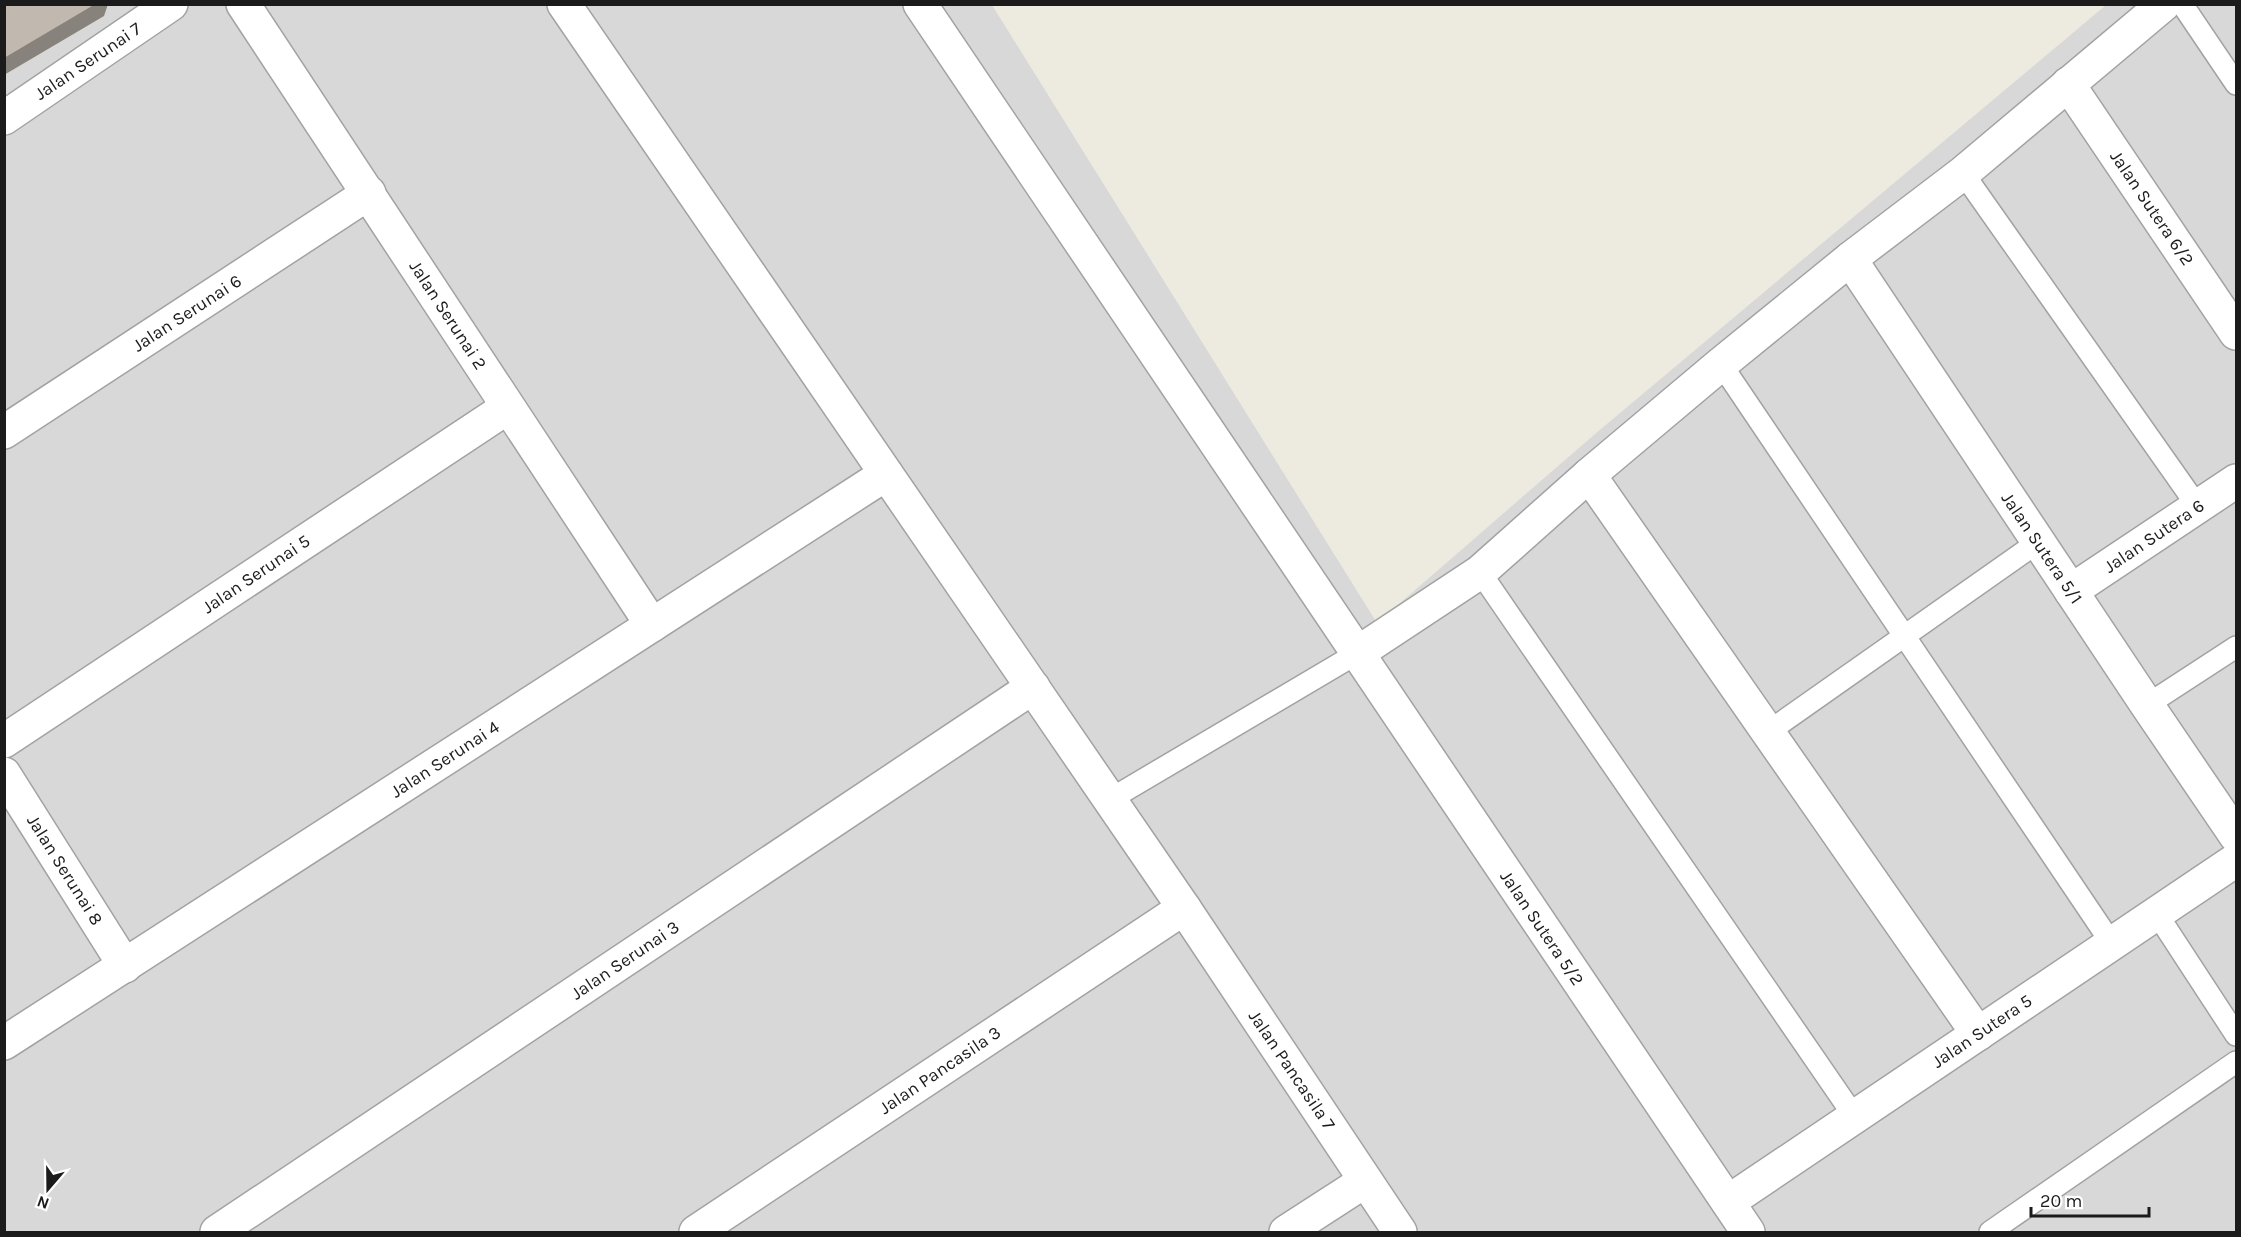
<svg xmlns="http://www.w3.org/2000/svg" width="2241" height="1237" viewBox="0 0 2241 1237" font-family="Karla,sans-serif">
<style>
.residential{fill:#d9d8d8}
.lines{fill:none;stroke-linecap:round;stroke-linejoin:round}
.service-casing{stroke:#a2a2a2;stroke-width:24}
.minor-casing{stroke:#a2a2a2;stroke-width:36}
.service{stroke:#fff;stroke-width:21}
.minor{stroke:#fff;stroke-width:33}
.shaded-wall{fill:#87827b}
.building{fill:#c1b9b0;stroke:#87827b;stroke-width:1.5}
.labels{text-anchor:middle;stroke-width:5;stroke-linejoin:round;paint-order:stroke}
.street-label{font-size:18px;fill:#1b1b1b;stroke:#fff}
</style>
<rect width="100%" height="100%" fill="#edeae0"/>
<path class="residential" d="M 5,5 L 992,5 L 1377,623 L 1595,434 L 2106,5 L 2236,5 L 2236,1232 L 5,1232 Z"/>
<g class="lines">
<defs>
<g id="service">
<path d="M 2182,4 L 2236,84"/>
<path d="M 1963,173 L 2198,507"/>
<path d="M 1721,364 L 2112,944"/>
<path d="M 1480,572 L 1854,1116"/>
<path d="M 2147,705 L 2236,647"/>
<path d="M 1768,732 L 2038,542"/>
<path d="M 1109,800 L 1356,654"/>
<path d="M 2157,914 L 2236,1035"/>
<path d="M 1990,1232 L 2236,1062"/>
</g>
<g id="minor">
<path d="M 243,4 L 652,625"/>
<path d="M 564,4 L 1184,908 L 1400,1232"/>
<path d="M 920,4 L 1748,1232"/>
<path d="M 2068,84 L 2236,333"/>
<path d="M 4,118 L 171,4"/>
<path d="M 1850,259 L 2147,705 L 2236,836"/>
<path d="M 4,432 L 369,193"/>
<path d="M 1589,475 L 1978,1034"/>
<path d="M 2071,591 L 2236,481"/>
<path d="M 1356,654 L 1480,572 L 1589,475 L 1721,364 L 1850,259 L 1963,173 L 2164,4"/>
<path d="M 4,741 L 508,407"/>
<path d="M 4,774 L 125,966"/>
<path d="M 4,1043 L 886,474"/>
<path d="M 1728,1202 L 2236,860"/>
<path d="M 217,1232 L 1033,687"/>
<path d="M 696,1232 L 1184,908"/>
<path d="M 1286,1232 L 1365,1181"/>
</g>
</defs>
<use href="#service" class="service-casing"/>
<use href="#minor" class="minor-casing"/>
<use href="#service" class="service"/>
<use href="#minor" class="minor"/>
</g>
<path class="shaded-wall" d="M 97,4 L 108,4 L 104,16 L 4,75 L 4,59 Z"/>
<path class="building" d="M 4,4 L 97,4 L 4,59 Z"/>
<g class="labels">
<g class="street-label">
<text transform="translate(88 61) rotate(-34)" y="6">Jalan Serunai 7</text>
<text transform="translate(2152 208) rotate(56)" y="6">Jalan Sutera 6/2</text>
<text transform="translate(187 313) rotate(-33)" y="6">Jalan Serunai 6</text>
<text transform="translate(448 315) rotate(57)" y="6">Jalan Serunai 2</text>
<text transform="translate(2154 536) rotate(-34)" y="6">Jalan Sutera 6</text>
<text transform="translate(2042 548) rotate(56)" y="6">Jalan Sutera 5/1</text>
<text transform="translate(256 574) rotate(-34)" y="6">Jalan Serunai 5</text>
<text transform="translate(445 759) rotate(-33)" y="6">Jalan Serunai 4</text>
<text transform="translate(65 870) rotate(58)" y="6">Jalan Serunai 8</text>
<text transform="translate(1542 928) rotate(56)" y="6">Jalan Sutera 5/2</text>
<text transform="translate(625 960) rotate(-34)" y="6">Jalan Serunai 3</text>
<text transform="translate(1982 1031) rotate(-34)" y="6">Jalan Sutera 5</text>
<text transform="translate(940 1070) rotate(-34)" y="6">Jalan Pancasila 3</text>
<text transform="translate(1292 1070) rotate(56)" y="6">Jalan Pancasila 7</text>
</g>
</g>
<rect width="2241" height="1237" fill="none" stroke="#1b1b1b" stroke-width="12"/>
<g transform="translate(48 1189) rotate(200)" stroke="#ffffff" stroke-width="4.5" paint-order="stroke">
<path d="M0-4.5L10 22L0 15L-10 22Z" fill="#1b1b1b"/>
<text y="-9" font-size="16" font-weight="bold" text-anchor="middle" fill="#1b1b1b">N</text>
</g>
<path d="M2031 1207v9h118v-9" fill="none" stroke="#1b1b1b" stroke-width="3"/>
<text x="2040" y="1207" font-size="18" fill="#1b1b1b" stroke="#ffffff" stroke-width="4.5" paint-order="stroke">20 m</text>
</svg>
